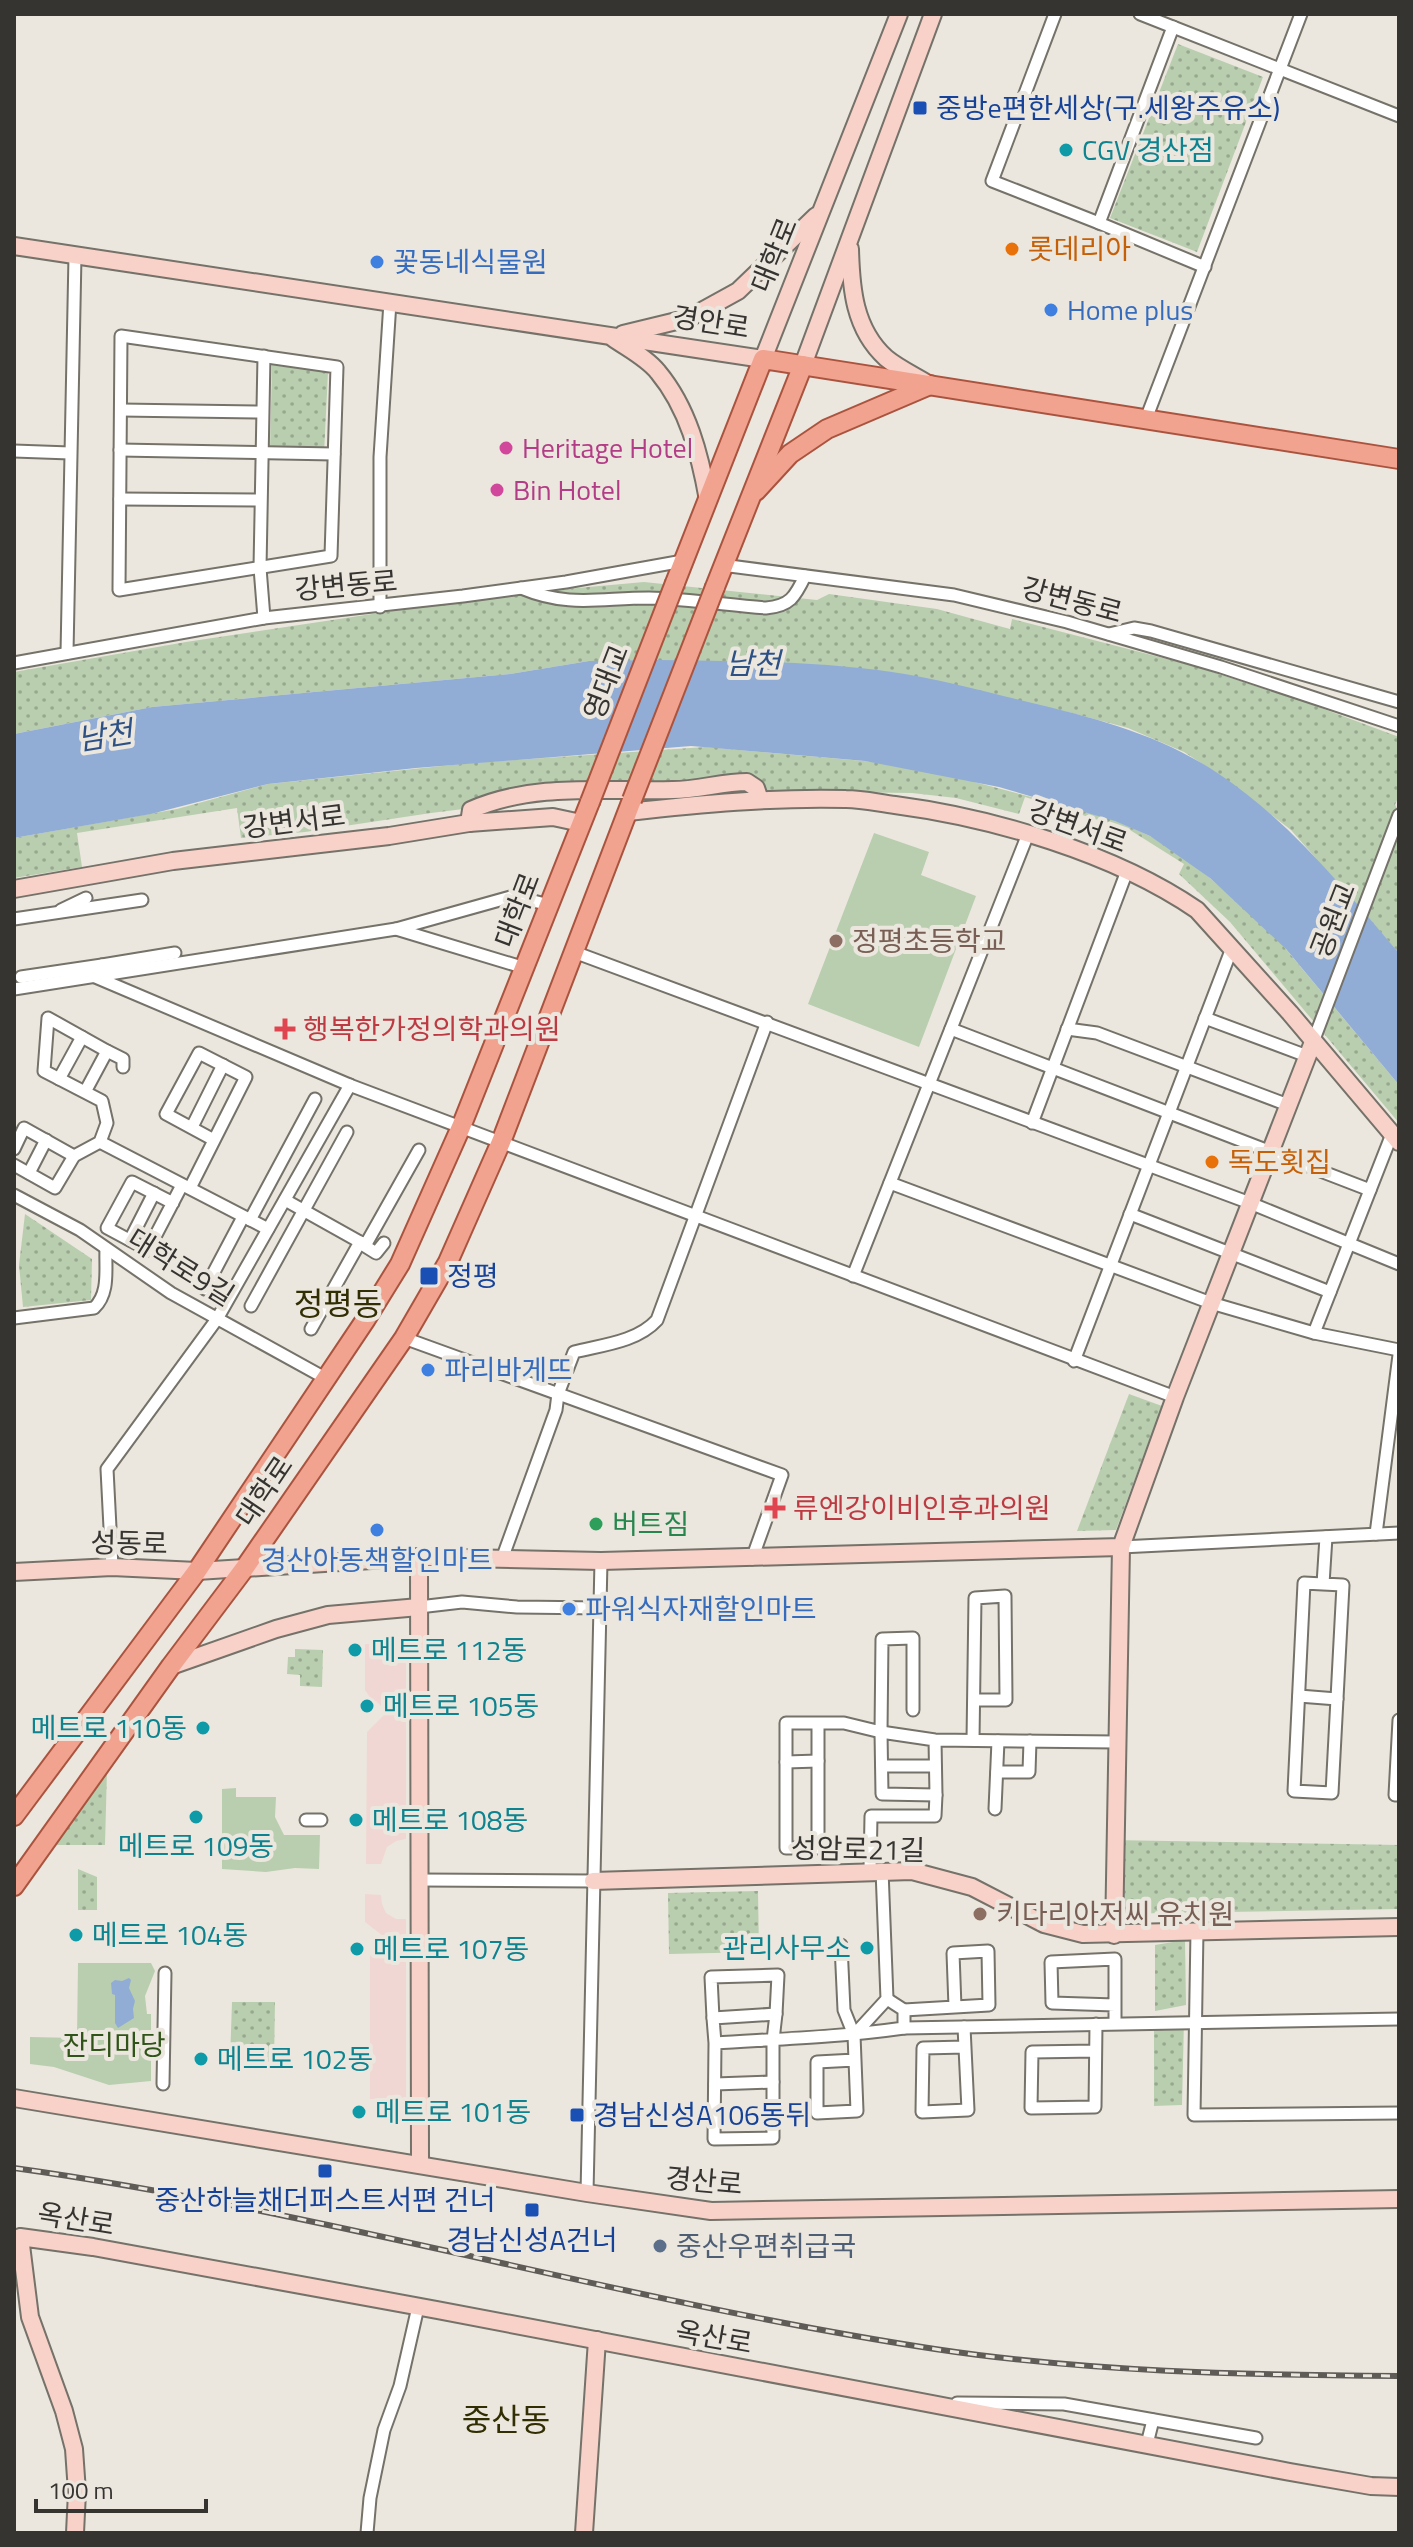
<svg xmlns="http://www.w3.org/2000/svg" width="1413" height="2547" viewBox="0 0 1413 2547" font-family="'Titillium Web','Noto Sans KR',sans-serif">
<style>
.commercial{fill:#f1d7d4}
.grass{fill:url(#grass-dots)}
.garden{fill:#b9ceaf}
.water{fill:#92add5}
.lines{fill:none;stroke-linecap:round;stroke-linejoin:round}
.street-casing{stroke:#75726a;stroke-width:15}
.secondary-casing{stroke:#75726a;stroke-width:20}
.primary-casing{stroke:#aa543f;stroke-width:22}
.street{stroke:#fff;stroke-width:11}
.secondary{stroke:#f8d1c8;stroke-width:16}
.primary{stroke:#f1a390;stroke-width:18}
.rail-casing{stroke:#5f5c58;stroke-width:6}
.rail{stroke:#ebe7de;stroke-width:3;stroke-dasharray:9;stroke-linecap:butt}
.primary-bridge-casing{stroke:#aa543f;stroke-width:22;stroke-linecap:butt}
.primary-bridge{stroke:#f1a390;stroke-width:18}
.transit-dot{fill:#1a4fb4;stroke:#ebe7de;stroke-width:3}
.culture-dot{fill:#0f9aa8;stroke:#ebe7de;stroke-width:3}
.food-dot{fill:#e8710a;stroke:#ebe7de;stroke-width:3}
.shop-dot{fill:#3f7fe0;stroke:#ebe7de;stroke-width:3}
.hotel-dot{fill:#d1479c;stroke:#ebe7de;stroke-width:3}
.education-dot{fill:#8d6e63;stroke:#ebe7de;stroke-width:3}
.health-dot{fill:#e0444e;stroke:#ebe7de;stroke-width:3}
.leisure-dot{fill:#2e9e5b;stroke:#ebe7de;stroke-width:3}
.service-dot{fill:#5c6f8a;stroke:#ebe7de;stroke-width:3}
.labels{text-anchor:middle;stroke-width:8;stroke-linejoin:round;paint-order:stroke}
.transit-label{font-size:28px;fill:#164399;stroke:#ebe7de;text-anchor:start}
.culture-label{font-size:28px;fill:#0d838f;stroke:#ebe7de;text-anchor:start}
.food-label{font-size:28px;fill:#c56008;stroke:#ebe7de;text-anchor:start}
.street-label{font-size:28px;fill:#363431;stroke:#ebe7de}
.shop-label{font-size:28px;fill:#366cbe;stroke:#ebe7de;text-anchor:start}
.hotel-label{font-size:28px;fill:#b23c85;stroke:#ebe7de;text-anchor:start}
.education-label{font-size:28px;fill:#785e54;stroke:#ebe7de;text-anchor:start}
.health-label{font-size:28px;fill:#be3a42;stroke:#ebe7de;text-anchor:start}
.leisure-label{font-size:28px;fill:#27864d;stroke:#ebe7de;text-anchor:start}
.park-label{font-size:28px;fill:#2f5318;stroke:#ebe7de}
.service-label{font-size:28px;fill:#4e5e75;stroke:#ebe7de;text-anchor:start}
.water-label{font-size:30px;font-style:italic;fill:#2e5185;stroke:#ebe7de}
.quarter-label{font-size:32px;fill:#312e03;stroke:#ebe7de}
</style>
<defs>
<pattern id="grass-dots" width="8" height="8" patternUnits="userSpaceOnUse" patternTransform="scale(2)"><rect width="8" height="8" fill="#b9ceaf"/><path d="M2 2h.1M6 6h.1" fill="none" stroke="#97a88f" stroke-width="1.8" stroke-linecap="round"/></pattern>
</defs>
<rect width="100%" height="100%" fill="#ebe7de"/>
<g class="commercial">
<path d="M 365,1644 L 398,1644 L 406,1655 L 406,1839 L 396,1841 L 387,1847 L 381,1864 L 366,1864 L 367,1732 L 385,1714 L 382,1711 L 384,1709 L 376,1701 L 373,1702 L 365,1690 Z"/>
<path d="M 365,1894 L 381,1895 L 382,1904 L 386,1913 L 396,1919 L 406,1919 L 406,2099 L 370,2099 L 370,1956 L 384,1941 L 382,1938 L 383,1936 L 365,1922 Z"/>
</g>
<g class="grass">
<path d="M 1178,44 L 1263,77 L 1197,252 L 1110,218 Z"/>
<path d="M 272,365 L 328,372 L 324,454 L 270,449 Z"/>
<path d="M 644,582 L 817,600 L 829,594 L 937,609 L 1010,629 L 1012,619 L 1194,666 L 1305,702 L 1399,737 L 1399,795 L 1395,805 L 1399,811 L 1399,953 L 1291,830 L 1221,776 L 1184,752 L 1128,728 L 1068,712 L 752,661 L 589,661 L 510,674 L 152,707 L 14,734 L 14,672 L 186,642 L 499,595 Z"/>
<path d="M 705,747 L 875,762 L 967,780 L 1110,818 L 1152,837 L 1202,871 L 1275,936 L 1399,1085 L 1399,1123 L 1230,922 L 1179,874 L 1184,864 L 1130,830 L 1025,797 L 1019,814 L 956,798 L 912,793 L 729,791 L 657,797 L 537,800 L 431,813 L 305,832 L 241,838 L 237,808 L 77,833 L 82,867 L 14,878 L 14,838 L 177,809 L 268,784 L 471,763 Z"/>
<path d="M 25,1214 L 92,1259 L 91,1300 L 23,1307 L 19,1265 Z"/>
<path d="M 1129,1394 L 1162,1406 L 1116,1530 L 1077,1531 Z"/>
<path d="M 295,1649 L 323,1650 L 322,1687 L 300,1686 L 300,1675 L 287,1674 L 288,1657 L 295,1657 Z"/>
<path d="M 107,1770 L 105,1845 L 52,1845 Z"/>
<path d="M 1110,1840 L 1399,1845 L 1399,1909 L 1109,1914 Z"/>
<path d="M 78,1869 L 97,1877 L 97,1910 L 78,1910 Z"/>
<path d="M 758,1891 L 759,1952 L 669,1954 L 668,1893 Z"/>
<path d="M 1185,1940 L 1186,2005 L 1155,2011 L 1155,1945 Z"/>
<path d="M 232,2002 L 275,2002 L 274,2062 L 230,2061 Z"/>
<path d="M 1184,2020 L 1182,2105 L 1154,2106 L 1154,2024 Z"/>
</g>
<g class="garden">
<path d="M 874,833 L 929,852 L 921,875 L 976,896 L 919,1047 L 808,1004 Z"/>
<path d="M 236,1788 L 236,1797 L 276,1797 L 275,1817 L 284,1835 L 320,1835 L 319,1869 L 295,1868 L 266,1872 L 222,1869 L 222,1789 Z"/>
<path d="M 78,1963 L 151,1963 L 155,1971 L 145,1996 L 147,2014 L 151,2014 L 151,2081 L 109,2085 L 54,2067 L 30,2064 L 30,2037 L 77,2038 Z"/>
</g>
<g class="water">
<path d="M 656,660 C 734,661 815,661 892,672 C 938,679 983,691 1028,702 C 1096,718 1161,735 1219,774 C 1292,823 1343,888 1399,953 L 1399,1085 L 1286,949 L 1210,878 L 1150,836 L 1115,821 L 999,787 L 865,761 L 691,746 L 416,768 L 268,784 L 151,814 L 14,838 L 14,734 L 152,707 L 510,674 L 589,661 Z"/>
<path d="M 129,1978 L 131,1980 L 129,1988 L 135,2001 L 133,2009 L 134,2018 L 118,2028 L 115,2023 L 115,1995 L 112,1994 L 111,1983 L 115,1980 L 122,1981 Z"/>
</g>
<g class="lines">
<defs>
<g id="street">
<path d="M 1055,14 L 992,181 L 1099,223"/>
<path d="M 1140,14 L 1399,116"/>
<path d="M 1173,27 L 1099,223 L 1205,267"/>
<path d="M 121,336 L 337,367 L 331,556 L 119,590 Z"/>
<path d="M 264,356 L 260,568 L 264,618"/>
<path d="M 121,410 L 261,412"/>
<path d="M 1146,419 L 1301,14"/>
<path d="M 120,450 L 334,454"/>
<path d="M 14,451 L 70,453"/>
<path d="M 120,499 L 260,500"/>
<path d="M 722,565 L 954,595 L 1067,622 L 1221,667 L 1399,726"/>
<path d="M 521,588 C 569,608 600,598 649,598 C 688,599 727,605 766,608 C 790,606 795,597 805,576"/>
<path d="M 380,607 L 380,457 L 390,302"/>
<path d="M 1109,634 L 1134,628 L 1151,631 L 1399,702"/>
<path d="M 67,653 L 75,256"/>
<path d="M 14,663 L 264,618 L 463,596 L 566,582 L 683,561"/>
<path d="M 61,910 L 86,898"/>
<path d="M 14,919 L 142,900"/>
<path d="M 396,929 L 514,896 L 549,905"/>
<path d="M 574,952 L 1250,1203 L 1399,1264"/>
<path d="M 102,965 L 175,953"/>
<path d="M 93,976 L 352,1086 L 1175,1397"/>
<path d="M 21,977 L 102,965 L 103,975"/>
<path d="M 14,989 L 396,929 L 525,968"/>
<path d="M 1205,1018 L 1307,1056"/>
<path d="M 951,1029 L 1370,1190"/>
<path d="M 1067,1029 L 1097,1033 L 1288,1105"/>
<path d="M 1313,1042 L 1399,815"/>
<path d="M 107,1051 L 123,1059 L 123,1067"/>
<path d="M 59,1079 L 82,1037"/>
<path d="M 1032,1123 L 1127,871"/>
<path d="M 192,1127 L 223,1065"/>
<path d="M 100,1142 L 268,1229"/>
<path d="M 14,1149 L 24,1128 L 74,1156"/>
<path d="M 14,1165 L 55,1188 L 74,1156 L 100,1142 L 107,1123 L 102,1101 L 44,1071 L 48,1018 L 107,1051 L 85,1092"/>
<path d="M 29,1173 L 46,1140"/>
<path d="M 890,1183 L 1211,1303 L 1314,1333 L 1399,1350"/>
<path d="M 190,1188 L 246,1077 L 199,1053 L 166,1114 L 214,1140"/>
<path d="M 14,1195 L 80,1230 L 171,1293 L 325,1378"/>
<path d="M 285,1200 L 360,1242 L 311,1329"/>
<path d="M 173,1203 L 132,1182 L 107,1228 L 148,1250 L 182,1185"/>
<path d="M 1130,1214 L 1330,1292"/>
<path d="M 250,1220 L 315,1099"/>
<path d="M 130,1240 L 154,1193"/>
<path d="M 360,1242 L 366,1244 L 419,1150"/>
<path d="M 360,1243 L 376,1253 L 384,1243"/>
<path d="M 853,1276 L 1028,834"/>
<path d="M 205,1289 L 243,1217"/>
<path d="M 251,1306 L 347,1132"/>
<path d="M 14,1318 L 94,1308 C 110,1293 105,1269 106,1249"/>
<path d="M 1314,1333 L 1392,1134"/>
<path d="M 404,1338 L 782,1475 L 752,1559"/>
<path d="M 1074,1361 L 1232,948"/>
<path d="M 1376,1534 L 1399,1355"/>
<path d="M 1121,1547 L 1399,1533"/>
<path d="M 502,1559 L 556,1410 L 558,1394 L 574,1352 C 602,1345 637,1342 657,1320 L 767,1022"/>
<path d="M 112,1567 L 107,1469 L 217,1319 L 350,1085"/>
<path d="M 1323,1584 L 1343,1585 L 1332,1793 L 1294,1791 L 1304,1583 L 1323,1584 L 1326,1537"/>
<path d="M 419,1607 L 462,1602 L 517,1607 L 601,1608"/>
<path d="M 1299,1696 L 1337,1699"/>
<path d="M 1399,1720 L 1395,1795 L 1399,1795"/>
<path d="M 818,1723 L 818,1848 L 786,1848 L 786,1723 L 844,1723 L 881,1732 L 882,1639 L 913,1638 L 913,1710"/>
<path d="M 935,1740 L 936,1795 L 882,1794 L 881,1732 L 935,1740 L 1117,1742"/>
<path d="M 973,1740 L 975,1598 L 1005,1596 L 1006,1700 L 974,1700"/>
<path d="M 786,1762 L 818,1761"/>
<path d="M 882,1766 L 935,1766"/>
<path d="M 997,1772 L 1029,1772 L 1030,1741"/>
<path d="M 995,1809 L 998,1741"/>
<path d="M 306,1820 L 321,1820"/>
<path d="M 870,1870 L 871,1816 L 935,1816 L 936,1795"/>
<path d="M 420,1880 L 593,1881"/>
<path d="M 1197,1931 L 1194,2115 L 1399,2113"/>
<path d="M 841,1945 L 844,2010 L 854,2035"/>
<path d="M 1115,2005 L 1052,2003 L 1051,1962 L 1115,1959 L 1115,2023"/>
<path d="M 904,2010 L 989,2005 L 988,1951 L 953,1953 L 955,2007"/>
<path d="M 713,2018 L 711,1977 L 778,1975 L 776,2014"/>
<path d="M 964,2027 L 968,2110 L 922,2112 L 923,2048 L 965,2047"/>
<path d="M 904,2028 L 1399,2019"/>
<path d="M 715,2043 L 713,2018 L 776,2014 L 773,2040 L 773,2138 L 714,2139 L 715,2043 C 778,2039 841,2037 904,2028 L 904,2010 L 887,1999"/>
<path d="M 1095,2051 L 1032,2052 L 1031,2108 L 1095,2107 L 1096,2024"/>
<path d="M 855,2060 L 817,2062 L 817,2113 L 857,2111 L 854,2035 L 887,1999 L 882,1870"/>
<path d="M 163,2084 L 165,1973"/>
<path d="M 715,2084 L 773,2082"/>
<path d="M 587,2193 L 601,1561"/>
<path d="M 957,2403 L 1064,2404 L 1256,2438"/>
<path d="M 1147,2444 L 1153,2420"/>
<path d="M 367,2533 L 370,2498 L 384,2430 L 400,2386 L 418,2307"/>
</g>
<g id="secondary">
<path d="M 14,246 L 763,359 L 899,14"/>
<path d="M 850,249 C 851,288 854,329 886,358 C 898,368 915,376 928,384"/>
<path d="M 623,334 L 689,318 L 738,291 L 816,216"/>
<path d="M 613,338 C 627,348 647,358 658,372 C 688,408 700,455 708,500"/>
<path d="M 803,365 L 933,14"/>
<path d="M 628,812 C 700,804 773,797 846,799 C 862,799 879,803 895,805 C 993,818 1114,853 1197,910 L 1290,1013 L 1399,1142"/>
<path d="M 469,823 L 471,810 C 534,782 606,792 673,790 C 698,790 722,782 747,782 L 756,788 L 760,800"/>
<path d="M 14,889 L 173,861 L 389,836 L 469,823 L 553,817 L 581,823"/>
<path d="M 419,1557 L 420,2164"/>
<path d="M 14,1572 L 112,1567 L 197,1571 L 419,1557 L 601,1561 L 1121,1547 L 1175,1397 L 1313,1042"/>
<path d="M 171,1666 L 276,1629 L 328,1615 L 419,1607"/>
<path d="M 593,1881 L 912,1871 L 972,1887 L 1044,1924 L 1083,1934 L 1399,1927"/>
<path d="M 1114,1935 L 1121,1547"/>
<path d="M 14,2098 L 587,2193 L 711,2211 L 1399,2199"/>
<path d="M 75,2533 L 77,2492 L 74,2449 L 64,2411 L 30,2317 L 20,2237 L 93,2247 L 437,2310 L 1290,2472 L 1371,2486 L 1399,2487"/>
<path d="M 584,2533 L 597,2340"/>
</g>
<g id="primary">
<path d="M 756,491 L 790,454 L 827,429 L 930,385"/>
<path d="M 675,583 L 763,359 L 1399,459"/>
<path d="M 715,587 L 803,365"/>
<path d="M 14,1816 L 197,1571 L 366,1319 L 400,1264 L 461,1127 L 590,802"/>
<path d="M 14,1886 L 171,1666 L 244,1569 L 404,1338 L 448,1262 L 501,1142 L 632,800"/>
</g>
</defs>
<use href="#street" class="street-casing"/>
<use href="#secondary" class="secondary-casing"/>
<use href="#primary" class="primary-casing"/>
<use href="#street" class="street"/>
<use href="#secondary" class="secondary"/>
<use href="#primary" class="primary"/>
<defs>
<path id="rail" d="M 14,2168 C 324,2211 625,2302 935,2349 C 1088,2372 1244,2375 1399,2376"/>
</defs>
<use href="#rail" class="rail-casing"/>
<use href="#rail" class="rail"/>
<defs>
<g id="primary-bridge">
<path d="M 632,800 L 715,587"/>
<path d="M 590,802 L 675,583"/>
</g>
</defs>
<use href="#primary-bridge" class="primary-bridge-casing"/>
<use href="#primary-bridge" class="primary-bridge"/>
</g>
<g class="transit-dot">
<rect x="912" y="100" width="16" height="16" rx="4"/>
<rect x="419" y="1266" width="20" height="20" rx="4"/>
<rect x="569" y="2107" width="16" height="16" rx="4"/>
<rect x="317" y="2163" width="16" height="16" rx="4"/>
<rect x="524" y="2202" width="16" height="16" rx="4"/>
</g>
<g class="culture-dot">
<circle cx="1066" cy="150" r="8"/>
<circle cx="355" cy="1650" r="8"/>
<circle cx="367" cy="1706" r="8"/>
<circle cx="203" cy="1728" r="8"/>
<circle cx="196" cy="1817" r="8"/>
<circle cx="356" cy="1820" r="8"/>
<circle cx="76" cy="1935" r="8"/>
<circle cx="867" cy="1948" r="8"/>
<circle cx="357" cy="1949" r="8"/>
<circle cx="201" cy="2059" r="8"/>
<circle cx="359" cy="2112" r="8"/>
</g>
<g class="food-dot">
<circle cx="1012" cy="249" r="8"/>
<circle cx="1212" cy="1162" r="8"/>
</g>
<g class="shop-dot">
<circle cx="377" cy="262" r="8"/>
<circle cx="1051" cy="310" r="8"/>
<circle cx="428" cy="1370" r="8"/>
<circle cx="377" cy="1530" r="8"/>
<circle cx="569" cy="1609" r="8"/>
</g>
<g class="hotel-dot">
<circle cx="506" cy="448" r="8"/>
<circle cx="497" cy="490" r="8"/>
</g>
<g class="education-dot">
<circle cx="836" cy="941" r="8"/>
<circle cx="980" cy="1914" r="8"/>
</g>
<g class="health-dot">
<path d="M281 1017h8v8h8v8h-8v8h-8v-8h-8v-8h8z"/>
<path d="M771 1496h8v8h8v8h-8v8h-8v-8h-8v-8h8z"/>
</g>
<circle class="leisure-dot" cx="596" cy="1524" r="8"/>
<circle class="service-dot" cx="660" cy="2246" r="8"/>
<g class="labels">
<g class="transit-label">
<text x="936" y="118">중방e편한세상(구.세왕주유소)</text>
<text x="447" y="1286">정평</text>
<text x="593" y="2125">경남신성A106동뒤</text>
<text x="325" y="2210" text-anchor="middle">중산하늘채더퍼스트서편 건너</text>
<text x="532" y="2250" text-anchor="middle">경남신성A건너</text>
</g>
<g class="culture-label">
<text x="1082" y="160">CGV 경산점</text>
<text x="371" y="1660">메트로 112동</text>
<text x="383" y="1716">메트로 105동</text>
<text x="187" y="1738" text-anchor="end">메트로 110동</text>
<text x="372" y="1830">메트로 108동</text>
<text x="196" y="1856" text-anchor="middle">메트로 109동</text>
<text x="92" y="1945">메트로 104동</text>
<text x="851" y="1958" text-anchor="end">관리사무소</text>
<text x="373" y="1959">메트로 107동</text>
<text x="217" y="2069">메트로 102동</text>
<text x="375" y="2122">메트로 101동</text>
</g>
<g class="food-label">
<text x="1028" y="259">롯데리아</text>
<text x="1228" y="1172">독도횟집</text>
</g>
<g class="street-label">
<text transform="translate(774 255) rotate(-68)" y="10">대학로</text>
<text transform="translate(711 322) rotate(9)" y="10">경안로</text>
<text transform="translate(346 585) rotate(-5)" y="10">강변동로</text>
<text transform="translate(1072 600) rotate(15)" y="10">강변동로</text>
<text transform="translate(606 682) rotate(-69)" y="10">영대교</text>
<text transform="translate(294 821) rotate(-7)" y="10">강변서로</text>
<text transform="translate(1078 826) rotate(20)" y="10">강변서로</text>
<text transform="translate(517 910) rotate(-69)" y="10">대학로</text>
<text transform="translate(1333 920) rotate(-69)" y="10">공원교</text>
<text transform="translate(181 1267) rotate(32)" y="10">대학로9길</text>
<text transform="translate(264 1491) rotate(-56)" y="10">대학로</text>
<text transform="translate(129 1543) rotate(1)" y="10">성동로</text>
<text transform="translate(858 1849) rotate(1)" y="10">성암로21길</text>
<text transform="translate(704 2181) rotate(5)" y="10">경산로</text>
<text transform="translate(76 2219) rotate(9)" y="10">옥산로</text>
<text transform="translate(714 2337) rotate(10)" y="10">옥산로</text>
</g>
<g class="shop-label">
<text x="393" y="272">꽃동네식물원</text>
<text x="1067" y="320">Home plus</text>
<text x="444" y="1380">파리바게뜨</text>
<text x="377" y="1570" text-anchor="middle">경산아동책할인마트</text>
<text x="585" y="1619">파워식자재할인마트</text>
</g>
<g class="hotel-label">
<text x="522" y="458">Heritage Hotel</text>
<text x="513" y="500">Bin Hotel</text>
</g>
<g class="education-label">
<text x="852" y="951">정평초등학교</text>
<text x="996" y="1924">키다리아저씨 유치원</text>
</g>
<g class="health-label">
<text x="303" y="1039">행복한가정의학과의원</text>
<text x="793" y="1518">류엔강이비인후과의원</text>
</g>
<g class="leisure-label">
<text x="612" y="1534">버트짐</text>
</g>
<g class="park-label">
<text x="114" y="2055">잔디마당</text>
</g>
<g class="service-label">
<text x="676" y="2256">중산우편취급국</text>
</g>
<g class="water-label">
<text x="753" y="674">남천</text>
<text transform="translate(105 736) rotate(-9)" y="10">남천</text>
</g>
<g class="quarter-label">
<text x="338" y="1315">정평동</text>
<text x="506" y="2431">중산동</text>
</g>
</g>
<rect width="1413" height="2547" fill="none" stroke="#363431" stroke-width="32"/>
<path d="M36 2499v12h170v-12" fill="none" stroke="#363431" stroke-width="4"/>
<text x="48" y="2499" font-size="24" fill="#363431" stroke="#ebe7de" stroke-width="6" paint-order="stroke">100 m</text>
</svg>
